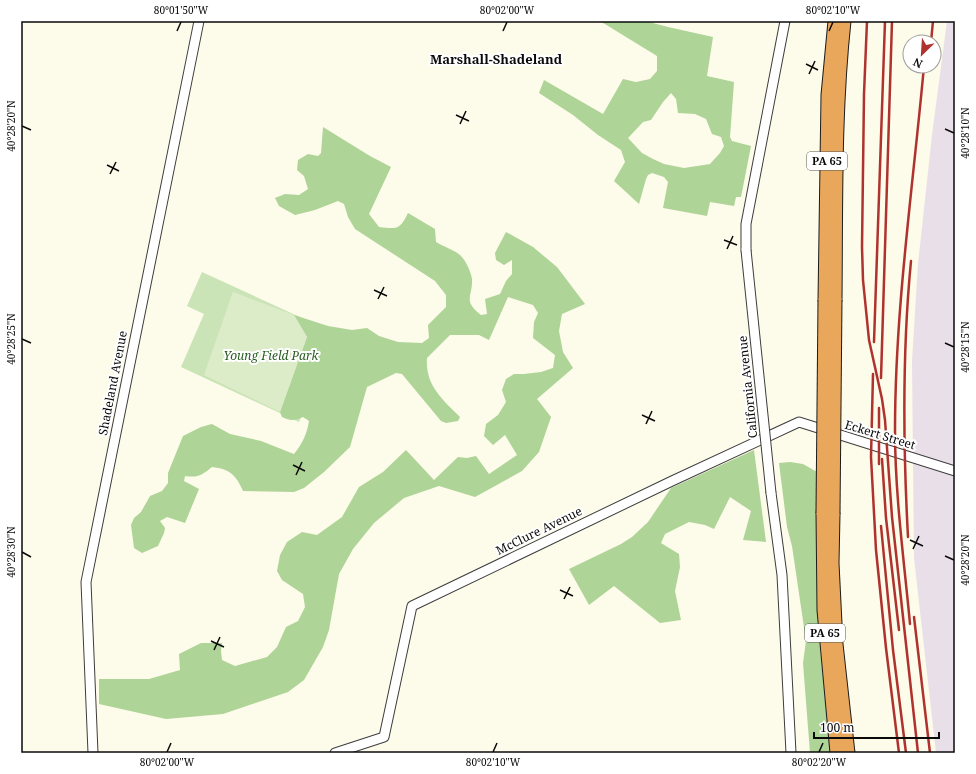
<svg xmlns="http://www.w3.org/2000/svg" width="976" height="774" viewBox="0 0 976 774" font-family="'Noto Serif',serif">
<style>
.industrial{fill:#e9dfe9}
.green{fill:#cbe4b7}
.forest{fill:#aed497;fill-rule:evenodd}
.pitch{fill:#ddecc8}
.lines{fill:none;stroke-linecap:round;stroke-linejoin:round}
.tertiary-casing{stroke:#3d3d3d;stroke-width:11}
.motorway-casing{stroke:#1b1b1b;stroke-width:15}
.tertiary{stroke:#fff;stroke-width:9}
.motorway{stroke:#e9a75c;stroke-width:13}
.rail{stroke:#af322e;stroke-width:2.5}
.tertiary-bridge-casing{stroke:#3d3d3d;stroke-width:11;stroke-linecap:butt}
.motorway-bridge-casing{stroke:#1b1b1b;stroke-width:15;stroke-linecap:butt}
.tertiary-bridge{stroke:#fff;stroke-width:9}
.motorway-bridge{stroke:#e9a75c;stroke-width:13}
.ticks{fill:none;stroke:#0a0a0a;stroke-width:1.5}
.labels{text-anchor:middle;stroke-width:4;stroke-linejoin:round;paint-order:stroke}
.shield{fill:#fff;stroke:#545454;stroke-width:1}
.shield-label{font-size:11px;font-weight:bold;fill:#0a0a0a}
.park-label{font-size:12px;font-style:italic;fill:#285c21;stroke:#fff}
.street-label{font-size:12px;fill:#0a0a0a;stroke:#fff}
.neighbourhood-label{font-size:13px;font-weight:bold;fill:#0a0a0a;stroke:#fff}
.neatline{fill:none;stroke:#0a0a0a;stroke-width:1.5}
.ticks-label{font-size:10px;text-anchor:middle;fill:#0a0a0a}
</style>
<rect width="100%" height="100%" fill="#fdfbe9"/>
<path class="industrial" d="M 947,21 L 955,21 L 955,753 L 936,753 L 914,558 L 912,361 L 918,264 L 932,135 Z"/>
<path class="green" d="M 202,272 L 337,334 L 299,422 L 181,367 L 204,314 L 187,306 Z"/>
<g class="forest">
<path d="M 600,21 L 645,21 L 668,27 L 713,37 L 707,76 L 734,82 L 730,137 L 732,141 L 751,146 L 741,197 L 736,197 L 734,206 L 710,202 L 707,216 L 663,208 L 668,182 L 664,177 L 652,173 L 648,175 L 646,179 L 639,204 L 614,181 L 625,162 L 621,150 L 598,135 L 573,115 L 539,93 L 544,80 L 603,114 L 623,79 L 636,82 L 650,79 L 657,71 L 657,56 ZM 671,93 L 676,99 L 678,113 L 695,114 L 706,119 L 712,134 L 721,137 L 724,146 L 720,153 L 710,164 L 684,168 L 664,164 L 653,159 L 642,153 L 628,138 L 643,122 L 651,120 L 663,102 Z"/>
<path d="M 323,127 L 370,156 L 391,167 L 369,214 L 379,227 C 397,229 400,230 408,213 L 435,229 L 436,242 C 442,246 457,251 461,256 C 466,261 471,272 472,279 C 473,297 462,300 481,315 L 487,314 L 485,299 L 500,294 L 506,281 L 512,274 L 512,260 L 504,265 L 496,260 L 495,253 L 506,232 L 533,247 L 557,267 L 585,304 L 562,314 L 559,331 L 563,352 L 573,368 L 537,399 L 551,417 L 539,452 L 522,471 L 475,497 L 439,486 L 404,498 L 374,523 L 353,549 L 339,574 L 329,630 L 323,647 L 304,680 L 288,692 L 223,714 L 166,719 L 99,704 L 99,679 L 149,679 L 180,670 L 179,654 L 201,643 L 222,643 L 221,651 L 222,660 L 235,666 L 267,657 L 277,647 L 286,627 L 298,621 L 305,607 L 303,594 L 282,580 L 277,571 L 280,555 L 287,542 L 302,532 L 317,535 L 342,517 L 359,487 L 383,472 L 406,450 L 434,480 L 458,457 L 467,458 L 476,456 L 489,474 L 517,455 L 505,435 L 493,445 L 484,436 L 486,424 L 498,415 L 506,402 L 502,390 L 506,379 L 514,374 L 524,374 L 541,372 L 553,368 L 555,355 L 533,338 L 534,322 L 538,313 L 533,305 L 508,297 L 489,340 L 479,335 L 450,335 L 427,358 C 425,385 442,399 460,417 L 458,421 L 446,423 L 441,421 L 402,374 L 396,373 L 367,387 L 350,447 L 324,472 L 304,488 L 294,492 L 243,491 C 236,475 230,469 212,467 C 202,475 198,478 185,476 L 184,481 L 199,489 L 185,523 L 167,517 L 160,521 L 165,528 L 164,533 L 158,546 L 142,553 L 134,548 L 131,525 L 134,518 L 141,512 L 150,496 L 162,491 L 168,483 L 168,473 L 183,436 L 201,427 L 212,424 L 230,434 L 261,441 L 294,454 C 302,444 307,434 309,421 L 303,417 C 295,421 290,421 282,417 L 280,412 L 307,337 L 294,315 L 328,326 L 352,330 L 367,328 L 379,336 L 398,342 L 422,343 L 429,338 L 428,325 L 446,307 L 446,295 L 435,281 L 355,229 L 348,217 L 344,204 L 338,201 L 315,210 L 295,215 L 279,206 L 275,198 L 285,194 L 299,195 L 308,189 L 304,176 L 297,170 L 298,160 L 308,154 L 318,156 L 321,153 Z"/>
<path d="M 754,450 L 766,542 L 743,540 L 751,511 L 730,497 L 714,529 L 705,525 L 689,522 L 665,534 L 661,543 L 679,554 L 680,567 L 675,591 L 681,620 L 660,623 L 614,586 L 589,605 L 569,569 L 621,544 L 632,537 L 648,522 L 671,488 Z"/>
<path d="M 790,462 L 803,464 L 817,472 L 818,626 L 830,753 L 810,753 L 803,663 L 806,641 L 792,546 L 787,527 L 779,463 Z"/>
</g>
<path class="pitch" d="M 233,292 L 294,315 L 307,337 L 280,412 L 204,375 Z"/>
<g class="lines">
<defs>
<g id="tertiary">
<path d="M 746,250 L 746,224 L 785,21"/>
<path d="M 771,493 L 782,575 L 791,753"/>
<path d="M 93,753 L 86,582 L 199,21"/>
<path d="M 335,753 L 384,737 L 412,606 L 672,481 L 799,422 L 955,471"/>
</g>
<g id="motorway">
<path d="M 825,300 L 828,95 L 835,21"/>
<path d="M 835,300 C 836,207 834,114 844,21"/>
<path d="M 823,513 L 824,610 L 837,753"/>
<path d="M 833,514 L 832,563 L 836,644 L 848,753"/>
</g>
</defs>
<use href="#tertiary" class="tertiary-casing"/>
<use href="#motorway" class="motorway-casing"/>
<use href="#tertiary" class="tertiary"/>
<use href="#motorway" class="motorway"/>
<g class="rail">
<path d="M 867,21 L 864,94 L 862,247 L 863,280 L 869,340 L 882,399 L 885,420 L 892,517 L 918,753"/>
<path d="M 931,42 L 933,21"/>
<path d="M 874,342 L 885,21"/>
<path d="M 873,374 L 871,457 L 876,550 L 886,648 L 899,753"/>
<path d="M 881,378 L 892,21"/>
<path d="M 882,459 L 886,518 L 899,630"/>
<path d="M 879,464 L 879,408"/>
<path d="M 881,526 L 893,650 L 906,753"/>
<path d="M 908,537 C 903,445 902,353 911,261"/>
<path d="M 914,617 L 930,753"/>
<path d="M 910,624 C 904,560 895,495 895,431 C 895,309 913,187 924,66"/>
</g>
<defs>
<path id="tertiary-bridge" d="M 746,250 L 771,493"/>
<g id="motorway-bridge">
<path d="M 823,513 L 825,300"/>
<path d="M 833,514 L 835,300"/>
</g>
</defs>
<use href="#tertiary-bridge" class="tertiary-bridge-casing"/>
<use href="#motorway-bridge" class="motorway-bridge-casing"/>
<use href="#tertiary-bridge" class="tertiary-bridge"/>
<use href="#motorway-bridge" class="motorway-bridge"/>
</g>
<path class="ticks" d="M 177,31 L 181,22M 503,31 L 507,22M 829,31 L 833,22M 806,64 L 818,70M 809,74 L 815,61M 456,115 L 469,121M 460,124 L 466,111M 22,126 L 31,130M 945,129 L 954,133M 107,165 L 119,171M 110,174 L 116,162M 724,240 L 737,245M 727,249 L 733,236M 374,290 L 387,296M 378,299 L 384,287M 22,339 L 31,343M 945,343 L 954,347M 642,415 L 655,421M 646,424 L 652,411M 293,465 L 305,471M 296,475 L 302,462M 910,540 L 923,546M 913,549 L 919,536M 22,552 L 31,557M 945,556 L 954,560M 560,590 L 573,596M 564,599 L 570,587M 211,641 L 224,647M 214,650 L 220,637M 167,752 L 171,743M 493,752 L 497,743M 819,752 L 823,743"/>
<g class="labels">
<g class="shield">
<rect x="807" y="152" width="40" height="18" rx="3"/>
<rect x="805" y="624" width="40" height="18" rx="3"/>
</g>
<g class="shield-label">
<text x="827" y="165">PA 65</text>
<text x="825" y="637">PA 65</text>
</g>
<g class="park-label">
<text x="271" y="360">Young Field Park</text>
</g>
<g class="street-label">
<text transform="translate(113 383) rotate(-79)" y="4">Shadeland Avenue</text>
<text transform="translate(748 387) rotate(-96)" y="4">California Avenue</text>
<text transform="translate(880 435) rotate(17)" y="4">Eckert Street</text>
<text transform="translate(539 531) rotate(-26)" y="4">McClure Avenue</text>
</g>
<g class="neighbourhood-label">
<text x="496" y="64">Marshall-Shadeland</text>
</g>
</g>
<rect width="976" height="774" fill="none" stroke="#ffffff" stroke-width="44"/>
<g transform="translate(922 54) rotate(205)"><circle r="19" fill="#ffffff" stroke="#9d9d9d"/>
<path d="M0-3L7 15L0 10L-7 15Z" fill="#af322e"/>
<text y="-6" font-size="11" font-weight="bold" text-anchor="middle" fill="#0a0a0a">N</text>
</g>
<path d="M814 732v6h125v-6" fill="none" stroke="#0a0a0a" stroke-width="2"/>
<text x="820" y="732" font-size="12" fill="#0a0a0a" stroke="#ffffff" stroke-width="3" paint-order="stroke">100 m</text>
<rect x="22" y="22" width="932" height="730" class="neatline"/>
<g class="ticks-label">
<text x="181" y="14">80°01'50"W</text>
<text x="507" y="14">80°02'00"W</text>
<text x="833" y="14">80°02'10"W</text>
<text transform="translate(11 126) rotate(-90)" y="4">40°28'20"N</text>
<text transform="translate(965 133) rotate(-90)" y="4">40°28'10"N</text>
<text transform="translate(11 339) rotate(-90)" y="4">40°28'25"N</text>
<text transform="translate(965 347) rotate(-90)" y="4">40°28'15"N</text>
<text transform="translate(11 552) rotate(-90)" y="4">40°28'30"N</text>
<text transform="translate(965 560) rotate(-90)" y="4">40°28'20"N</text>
<text x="167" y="766">80°02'00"W</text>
<text x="493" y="766">80°02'10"W</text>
<text x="819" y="766">80°02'20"W</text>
</g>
</svg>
